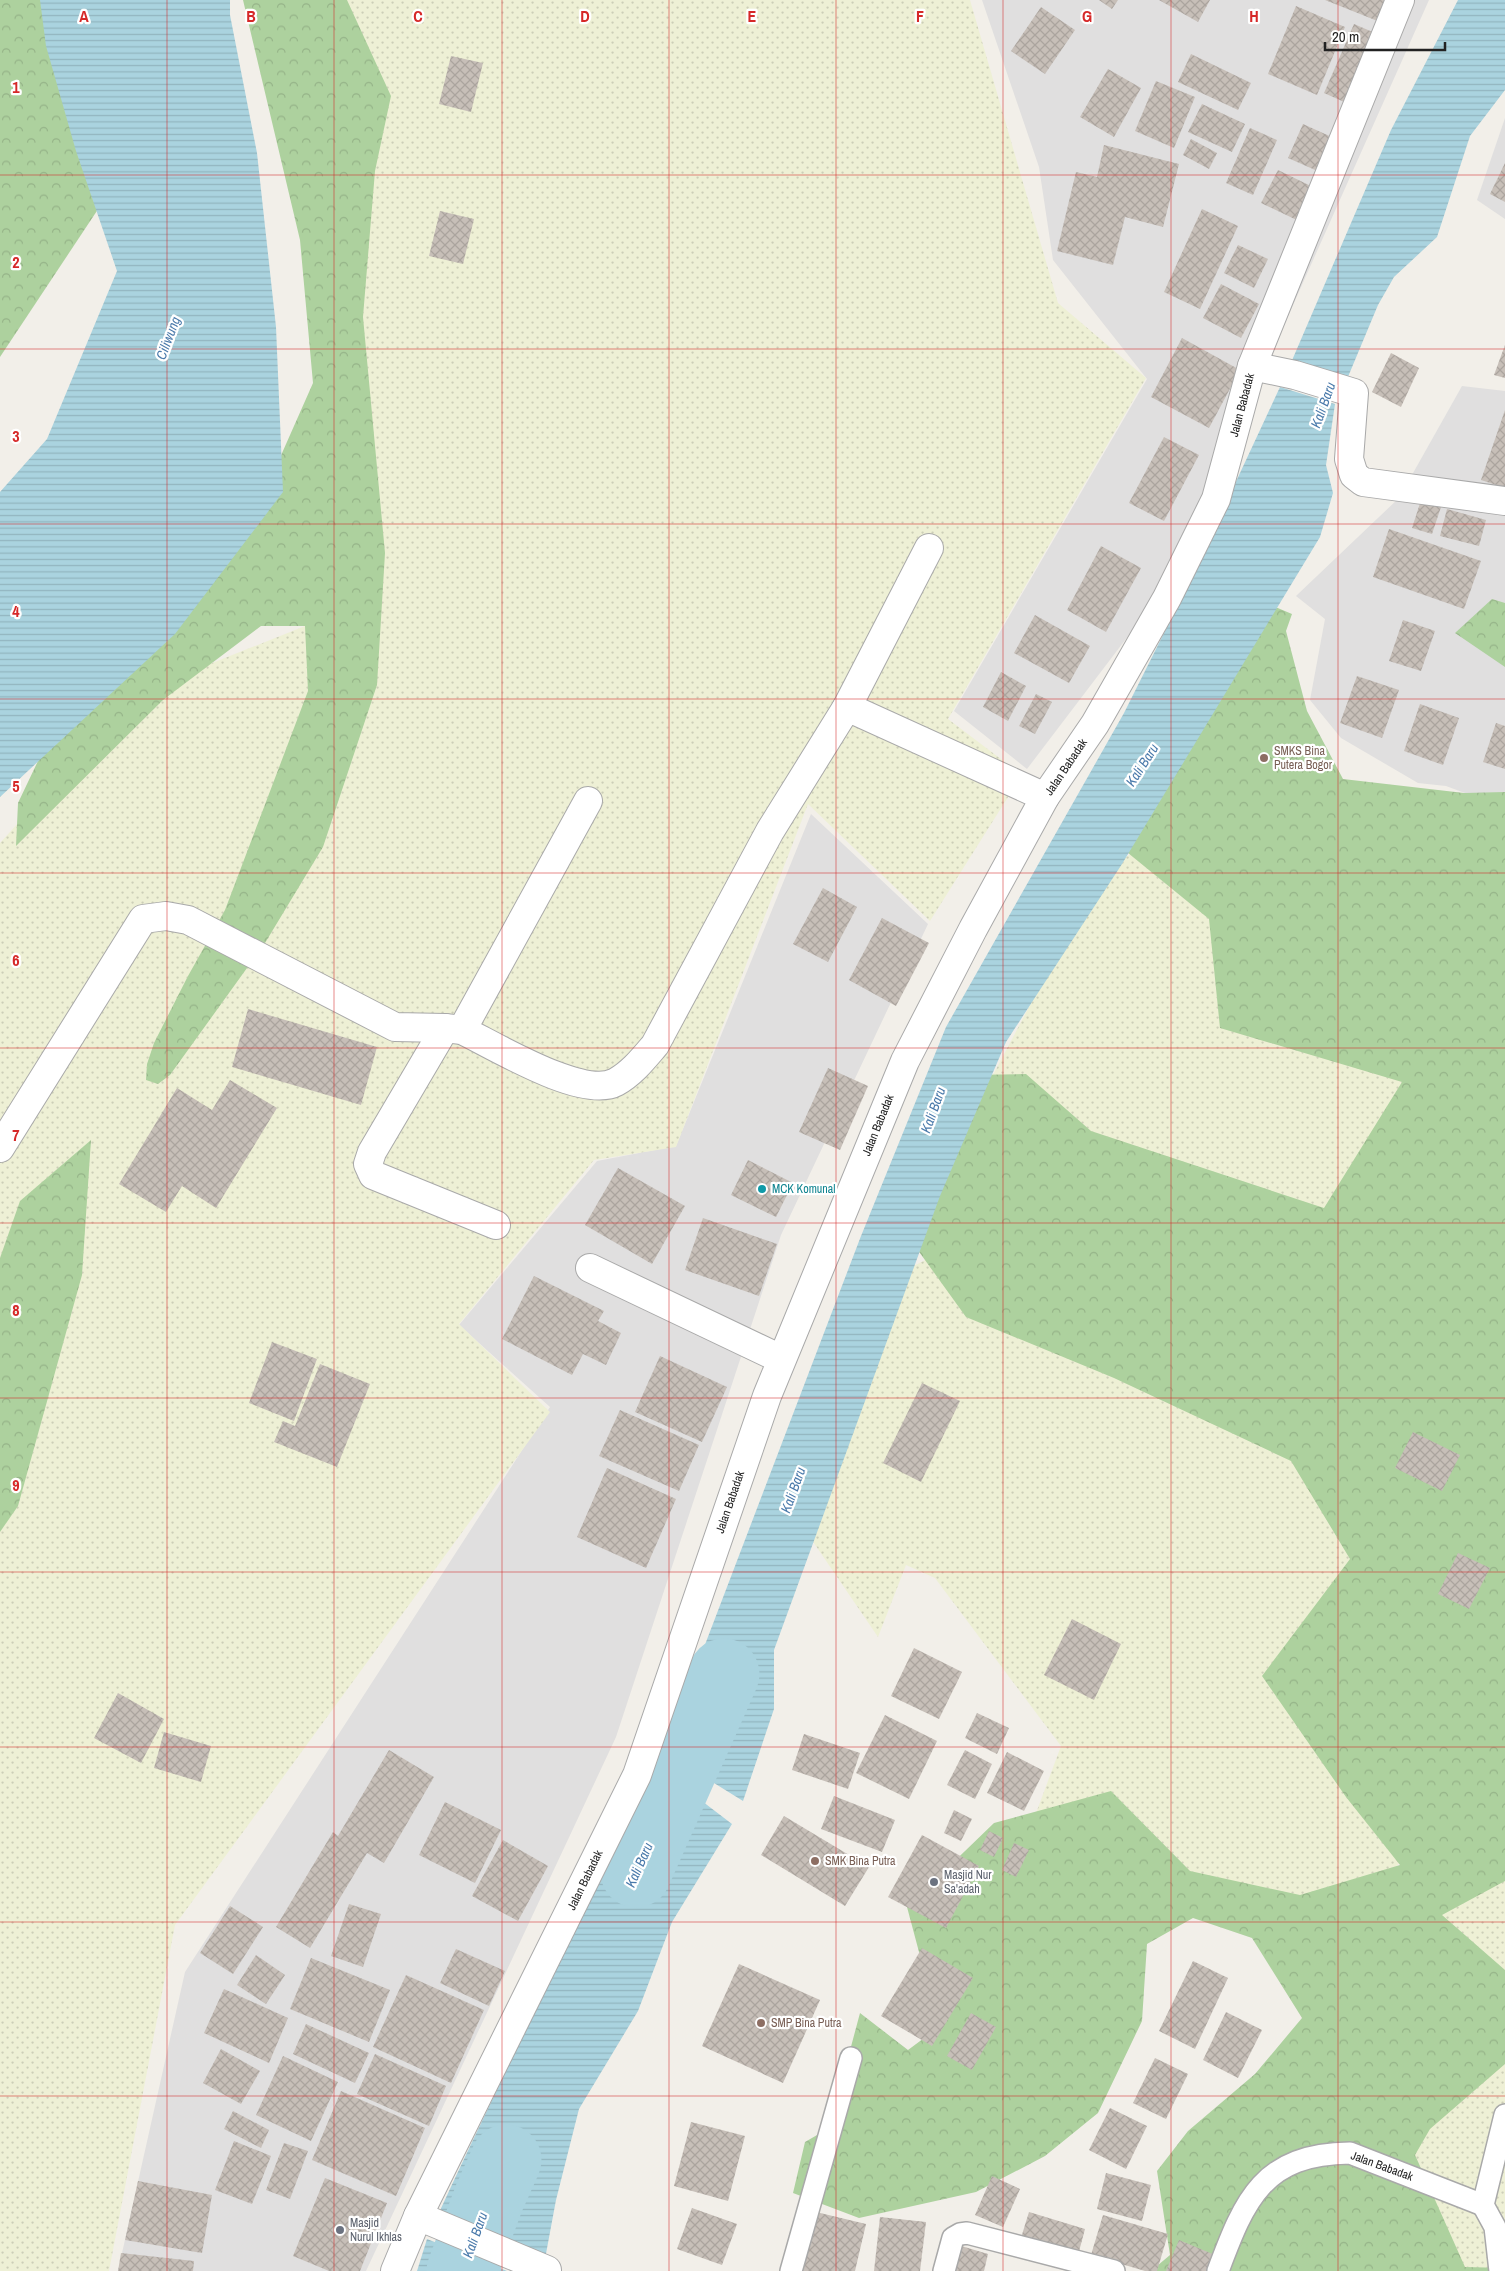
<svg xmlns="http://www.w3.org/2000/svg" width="1505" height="2271" viewBox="0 0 1505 2271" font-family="'Archivo Narrow',sans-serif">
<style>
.residential{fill:#e0dfdf}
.farmland{fill:url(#farmland-dots)}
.forest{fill:url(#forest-crowns)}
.water{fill:url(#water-rules)}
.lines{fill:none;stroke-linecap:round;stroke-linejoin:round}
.river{stroke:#aad3df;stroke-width:71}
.building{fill:url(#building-cross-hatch)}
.service-casing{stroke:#a9a9a9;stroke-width:24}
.minor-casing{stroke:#a9a9a9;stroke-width:30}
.service{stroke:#fff;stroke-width:21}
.minor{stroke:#fff;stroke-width:28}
.grid{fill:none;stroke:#d62828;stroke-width:1;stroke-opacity:0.55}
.education-dot{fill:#8d6e63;stroke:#fff;stroke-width:2}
.culture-dot{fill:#0f9aa8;stroke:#fff;stroke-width:2}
.worship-dot{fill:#6b7280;stroke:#fff;stroke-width:2}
.labels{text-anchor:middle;stroke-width:4.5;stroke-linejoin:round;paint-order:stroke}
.street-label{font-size:12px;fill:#222;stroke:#fff}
.education-label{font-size:12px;fill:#785e54;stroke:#fff;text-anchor:start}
.culture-label{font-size:12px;fill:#0d838f;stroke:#fff;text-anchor:start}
.worship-label{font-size:12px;fill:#5b616d;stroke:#fff;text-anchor:start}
.water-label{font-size:14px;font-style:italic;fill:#4a7aab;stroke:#fff}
.grid-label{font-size:16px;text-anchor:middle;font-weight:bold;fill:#d62828;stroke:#fff;stroke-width:4.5;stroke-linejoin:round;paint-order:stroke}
</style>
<defs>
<pattern id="farmland-dots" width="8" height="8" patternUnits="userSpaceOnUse" patternTransform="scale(1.25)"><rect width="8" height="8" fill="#eef0d5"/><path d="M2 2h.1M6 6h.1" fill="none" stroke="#ccceb7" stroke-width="1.8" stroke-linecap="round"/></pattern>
<pattern id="forest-crowns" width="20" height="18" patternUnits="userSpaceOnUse" patternTransform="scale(1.25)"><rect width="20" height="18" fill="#add19e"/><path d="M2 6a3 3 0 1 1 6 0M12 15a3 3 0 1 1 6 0" fill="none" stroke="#95b388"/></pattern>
<pattern id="water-rules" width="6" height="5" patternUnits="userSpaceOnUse" patternTransform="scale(1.25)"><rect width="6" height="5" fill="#aad3df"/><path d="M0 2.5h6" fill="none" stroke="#92b5bf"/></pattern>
<pattern id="building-cross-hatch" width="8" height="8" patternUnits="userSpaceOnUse" patternTransform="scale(1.25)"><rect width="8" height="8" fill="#c7bfb8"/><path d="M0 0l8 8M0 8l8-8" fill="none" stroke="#aba49e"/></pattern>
</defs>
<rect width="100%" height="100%" fill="#f2efe9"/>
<g class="residential">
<path d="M 982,0 L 1429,0 L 1170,581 L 1027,769 L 954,711 L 1147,379 L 1053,260 L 1039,167 Z"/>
<path d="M 1505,118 L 1505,219 L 1477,200 Z"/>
<path d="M 1462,386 L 1505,391 L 1505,808 L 1446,786 L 1418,783 L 1341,738 L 1310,700 L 1325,619 L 1296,596 L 1399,498 Z"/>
<path d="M 811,814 L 928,924 L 781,1235 L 616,1737 L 366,2271 L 118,2271 L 185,1972 L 550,1407 L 459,1325 L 597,1161 L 676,1146 Z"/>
</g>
<g class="farmland">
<path d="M 329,0 L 970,0 L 1058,303 L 1146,378 L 948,719 L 1022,775 L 930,921 L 808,804 L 676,1147 L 594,1160 L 459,1324 L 550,1412 L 175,1925 L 109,2271 L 0,2271 L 0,843 L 135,694 L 305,626 Z"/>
<path d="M 1155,839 L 1421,1074 L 1338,1235 L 985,1090 L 1100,873 Z"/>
<path d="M 941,1252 L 1303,1447 L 1377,1538 L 1415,1848 L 1345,1916 L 1029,1832 L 1061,1746 L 935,1578 L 906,1565 L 878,1637 L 805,1530 L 900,1273 Z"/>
<path d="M 1505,1840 L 1505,2271 L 1348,2271 L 1421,1934 Z"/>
</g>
<g class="forest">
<path d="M 0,0 L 66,0 L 138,149 L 0,357 Z"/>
<path d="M 243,0 L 347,0 L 391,96 L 375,171 L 363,317 L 385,553 L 377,685 L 323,847 L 265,943 L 170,1075 L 158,1084 L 146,1080 L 147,1064 L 154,1043 L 188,976 L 225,910 L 308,691 L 305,626 L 261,626 L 163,700 L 16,846 L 18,803 L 47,742 L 252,521 L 313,383 L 300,240 Z"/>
<path d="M 1492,599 L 1505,603 L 1505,667 L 1455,633 Z"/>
<path d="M 1268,604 L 1292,614 L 1286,631 L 1307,711 L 1343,779 L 1464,793 L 1505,792 L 1505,1881 L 1442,1915 L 1505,1970 L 1505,2064 L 1430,2129 L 1415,2155 L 1465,2267 L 1505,2268 L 1505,2271 L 1151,2271 L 1170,2255 L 1157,2171 L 1188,2131 L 1255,2074 L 1302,2018 L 1252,1938 L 1193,1918 L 1147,1944 L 1142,2021 L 1098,2113 L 1045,2156 L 976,2192 L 859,2218 L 793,2193 L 805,2142 L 843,2120 L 841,2084 L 860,2013 L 908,2050 L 939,2027 L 907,1907 L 994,1823 L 1111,1791 L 1190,1871 L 1300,1895 L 1400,1865 L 1346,1797 L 1262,1676 L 1350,1559 L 1291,1461 L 1114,1378 L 966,1317 L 912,1242 L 966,1075 L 1026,1074 L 1091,1131 L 1324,1208 L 1402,1082 L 1220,1028 L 1209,919 L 1117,844 Z"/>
<path d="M 91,1140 L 82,1275 L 18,1506 L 0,1532 L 0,1258 L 20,1201 Z"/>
</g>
<g class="water">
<path d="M 40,0 L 230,0 L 230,15 L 257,153 L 276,327 L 283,492 L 175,634 L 0,797 L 0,492 L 47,439 L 117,271 L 76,151 L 46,46 Z"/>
<path d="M 1458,0 L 1505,0 L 1505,90 L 1470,136 L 1437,237 L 1394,277 L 1378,305 L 1345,384 L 1290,365 L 1391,130 Z"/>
<path d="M 1280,387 L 1335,404 L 1326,465 L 1333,493 L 1320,537 L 1122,864 L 1006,1042 L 940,1196 L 774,1650 L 774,1709 L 743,1801 L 664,1752 L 861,1236 L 946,1027 L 1124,713 L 1186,589 Z"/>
<path d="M 656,1766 L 732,1824 L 672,1922 L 638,2011 L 579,2109 L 556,2200 L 545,2259 L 437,2217 C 507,2065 583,1916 656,1766 Z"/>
<path d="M 427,2239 L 507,2271 L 417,2271 Z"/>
</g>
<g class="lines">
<g class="river">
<path d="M 636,1872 L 724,1674"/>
<path d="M 462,2271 L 489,2198 L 506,2160"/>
</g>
</g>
<g class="building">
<path d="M 1099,0 L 1118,0 L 1112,9 Z"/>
<path d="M 1159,0 L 1210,0 L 1198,22 Z"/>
<path d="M 1325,0 L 1394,0 L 1385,24 Z"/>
<path d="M 1296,6 L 1345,27 L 1317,95 L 1268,74 Z"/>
<path d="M 1041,7 L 1075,30 L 1045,74 L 1011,51 Z"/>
<path d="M 1354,24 L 1382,36 L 1351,105 L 1324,93 Z"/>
<path d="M 1191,54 L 1251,83 L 1238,110 L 1178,82 Z"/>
<path d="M 451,56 L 483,63 L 471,112 L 439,104 Z"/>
<path d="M 1108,69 L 1141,88 L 1114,137 L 1080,117 Z"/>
<path d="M 1156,81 L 1195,97 L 1174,148 L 1135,131 Z"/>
<path d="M 1202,104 L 1245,124 L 1232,152 L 1188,132 Z"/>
<path d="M 1303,124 L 1336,139 L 1322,173 L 1288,158 Z"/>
<path d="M 1250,128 L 1277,140 L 1253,195 L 1226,183 Z"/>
<path d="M 1191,139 L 1217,153 L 1209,169 L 1183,155 Z"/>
<path d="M 1104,145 L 1179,164 L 1163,227 L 1125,217 L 1113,265 L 1057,251 L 1076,172 L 1097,177 Z"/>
<path d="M 1505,163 L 1505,202 L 1490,194 Z"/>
<path d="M 1278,170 L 1319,190 L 1303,223 L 1261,203 Z"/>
<path d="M 1202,209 L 1238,226 L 1200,309 L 1164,292 Z"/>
<path d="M 440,211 L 474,219 L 463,264 L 429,256 Z"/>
<path d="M 1238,245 L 1268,259 L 1254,288 L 1224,273 Z"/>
<path d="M 1221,284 L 1259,304 L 1241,338 L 1203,318 Z"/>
<path d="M 1182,338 L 1240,370 L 1209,428 L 1151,397 Z"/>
<path d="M 1505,345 L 1505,378 L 1494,375 Z"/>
<path d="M 1391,353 L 1419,368 L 1401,407 L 1372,392 Z"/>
<path d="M 1505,410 L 1505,488 L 1481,480 Z"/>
<path d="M 1164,437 L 1199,455 L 1164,521 L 1129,503 Z"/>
<path d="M 1423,494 L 1443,501 L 1432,534 L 1412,528 Z"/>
<path d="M 1447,509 L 1486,520 L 1479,546 L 1440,536 Z"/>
<path d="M 1389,529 L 1481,561 L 1464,609 L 1373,577 Z"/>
<path d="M 1101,546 L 1141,568 L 1106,632 L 1067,610 Z"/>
<path d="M 1035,615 L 1090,646 L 1069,683 L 1014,653 Z"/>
<path d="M 1403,620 L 1435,631 L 1421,671 L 1389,661 Z"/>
<path d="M 1001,672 L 1026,686 L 1008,721 L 983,707 Z"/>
<path d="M 1357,676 L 1399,690 L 1382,738 L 1340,723 Z"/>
<path d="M 1036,694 L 1052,702 L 1035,734 L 1019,726 Z"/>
<path d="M 1420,704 L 1459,718 L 1443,765 L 1404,751 Z"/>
<path d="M 1496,723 L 1505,726 L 1505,769 L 1483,762 Z"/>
<path d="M 823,888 L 857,907 L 828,962 L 793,944 Z"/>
<path d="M 882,918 L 929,943 L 896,1006 L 849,980 Z"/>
<path d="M 248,1009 L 377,1047 L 361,1105 L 232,1067 Z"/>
<path d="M 828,1068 L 868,1086 L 840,1150 L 799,1132 Z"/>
<path d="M 230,1080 L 277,1108 L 216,1208 L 182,1186 L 166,1212 L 119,1184 L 177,1088 L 212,1110 Z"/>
<path d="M 748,1160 L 793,1183 L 776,1217 L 731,1195 Z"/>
<path d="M 618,1168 L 685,1206 L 652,1264 L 585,1225 Z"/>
<path d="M 703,1218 L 777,1244 L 759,1296 L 685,1270 Z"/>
<path d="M 534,1276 L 604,1311 L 598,1321 L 621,1333 L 606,1365 L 583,1354 L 572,1375 L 502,1339 Z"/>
<path d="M 272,1342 L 317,1359 L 294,1421 L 249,1403 Z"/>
<path d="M 660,1356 L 727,1387 L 702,1442 L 635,1412 Z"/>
<path d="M 320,1364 L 370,1384 L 337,1467 L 274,1442 L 283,1421 L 295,1426 Z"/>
<path d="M 922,1383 L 960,1401 L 921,1482 L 883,1463 Z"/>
<path d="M 620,1410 L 699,1445 L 679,1491 L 599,1456 Z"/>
<path d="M 1413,1432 L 1460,1455 L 1442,1491 L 1395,1468 Z"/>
<path d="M 607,1468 L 676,1499 L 646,1568 L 577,1537 Z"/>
<path d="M 1458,1553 L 1490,1568 L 1469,1609 L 1438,1594 Z"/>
<path d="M 1072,1619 L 1121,1644 L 1094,1700 L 1044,1675 Z"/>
<path d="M 914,1648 L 962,1672 L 939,1719 L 891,1696 Z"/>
<path d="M 118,1693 L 164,1719 L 141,1763 L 94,1738 Z"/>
<path d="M 977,1713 L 1009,1728 L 997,1754 L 965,1738 Z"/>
<path d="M 885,1715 L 937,1741 L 909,1799 L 856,1773 Z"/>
<path d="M 164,1732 L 211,1746 L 201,1782 L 154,1768 Z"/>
<path d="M 804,1734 L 860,1753 L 848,1789 L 792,1770 Z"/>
<path d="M 389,1750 L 434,1777 L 384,1863 L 367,1853 L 310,1948 L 276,1927 L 333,1832 L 338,1836 Z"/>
<path d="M 965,1750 L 992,1764 L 975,1799 L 947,1785 Z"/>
<path d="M 1007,1752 L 1044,1771 L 1024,1811 L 987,1793 Z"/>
<path d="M 834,1796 L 895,1820 L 882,1852 L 821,1829 Z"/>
<path d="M 445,1802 L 501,1830 L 475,1883 L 419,1855 Z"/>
<path d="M 954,1810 L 972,1819 L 961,1841 L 944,1833 Z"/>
<path d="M 784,1816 L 869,1867 L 845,1906 L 761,1855 Z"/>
<path d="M 989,1831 L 1003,1838 L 994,1857 L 980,1850 Z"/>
<path d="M 922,1835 L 979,1866 L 946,1928 L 888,1897 Z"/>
<path d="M 503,1840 L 548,1866 L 518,1921 L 472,1896 Z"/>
<path d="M 1014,1843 L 1029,1850 L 1016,1877 L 1002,1870 Z"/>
<path d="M 349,1904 L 381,1914 L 363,1967 L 331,1956 Z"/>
<path d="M 230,1906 L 263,1927 L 233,1974 L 200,1953 Z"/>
<path d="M 922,1948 L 973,1978 L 932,2046 L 881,2016 Z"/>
<path d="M 456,1949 L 505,1971 L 489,2006 L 440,1983 Z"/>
<path d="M 256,1955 L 285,1975 L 266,2004 L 237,1985 Z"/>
<path d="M 311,1958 L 390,1990 L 369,2042 L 290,2009 Z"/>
<path d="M 1193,1961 L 1228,1978 L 1195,2049 L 1159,2031 Z"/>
<path d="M 739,1964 L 820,2000 L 783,2083 L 702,2046 Z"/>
<path d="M 406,1975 L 484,2010 L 451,2083 L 373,2047 Z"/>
<path d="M 224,1989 L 288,2018 L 269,2063 L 204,2033 Z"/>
<path d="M 1226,2012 L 1262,2030 L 1238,2078 L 1203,2060 Z"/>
<path d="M 971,2013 L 996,2027 L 972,2070 L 947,2056 Z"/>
<path d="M 306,2024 L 369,2053 L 355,2083 L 293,2054 Z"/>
<path d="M 221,2049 L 260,2071 L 241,2104 L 203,2083 Z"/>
<path d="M 375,2054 L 446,2086 L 429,2126 L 357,2094 Z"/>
<path d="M 283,2056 L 338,2082 L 311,2141 L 256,2115 Z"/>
<path d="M 1155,2058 L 1188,2074 L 1166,2119 L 1133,2103 Z"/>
<path d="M 341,2091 L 425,2128 L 396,2196 L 312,2160 Z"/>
<path d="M 1110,2108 L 1147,2126 L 1126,2169 L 1089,2150 Z"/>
<path d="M 233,2111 L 269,2130 L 261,2148 L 224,2129 Z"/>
<path d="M 691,2122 L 745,2136 L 728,2201 L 674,2186 Z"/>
<path d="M 234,2141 L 271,2156 L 252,2204 L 215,2190 Z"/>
<path d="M 284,2143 L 308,2151 L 290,2199 L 266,2190 Z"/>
<path d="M 1106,2173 L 1151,2185 L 1142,2221 L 1097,2209 Z"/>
<path d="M 992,2176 L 1020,2189 L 1003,2227 L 975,2215 Z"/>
<path d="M 325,2178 L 387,2203 L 360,2271 L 329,2271 L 293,2256 Z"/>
<path d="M 138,2181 L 212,2195 L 202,2253 L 125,2240 Z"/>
<path d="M 692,2208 L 737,2224 L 722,2265 L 677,2249 Z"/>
<path d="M 816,2212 L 866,2224 L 855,2271 L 801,2271 Z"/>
<path d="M 1029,2212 L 1085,2229 L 1077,2259 L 1020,2241 Z"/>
<path d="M 1103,2215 L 1168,2234 L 1157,2271 L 1145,2271 L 1091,2255 Z"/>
<path d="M 880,2217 L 926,2222 L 920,2271 L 874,2271 Z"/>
<path d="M 1179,2240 L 1215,2255 L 1209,2271 L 1166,2271 Z"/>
<path d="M 958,2245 L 988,2254 L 984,2271 L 951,2271 Z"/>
<path d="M 121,2253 L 194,2261 L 193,2271 L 118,2271 Z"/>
</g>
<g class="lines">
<defs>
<g id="service">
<path d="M 791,2271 L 851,2058"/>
<path d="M 944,2271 L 953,2238 L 960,2234 L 967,2233 L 1114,2271"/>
<path d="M 1218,2271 C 1245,2199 1263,2154 1350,2153 L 1483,2205"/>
<path d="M 1500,2271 L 1495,2227 L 1483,2205 L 1505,2115"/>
</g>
<g id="minor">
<path d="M 1252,366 L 1295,375 L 1354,393 L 1349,459 L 1354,475 L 1363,482 L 1505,501"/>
<path d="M 847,707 L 929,548"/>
<path d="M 445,1028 L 372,1152 L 368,1164 L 373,1175 L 496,1225"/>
<path d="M 462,1030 L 588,801"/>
<path d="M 0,1148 L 143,919 L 166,916 L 188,920 L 395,1027 L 445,1028 L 462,1030 C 495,1046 583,1100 616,1082 C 632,1073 643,1059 655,1045 L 770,831 L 847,707 L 1045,797"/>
<path d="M 590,1268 L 781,1359"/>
<path d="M 418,2216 L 547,2270"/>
<path d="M 395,2271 L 418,2216 L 637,1775 L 767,1396 L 905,1061 L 973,929 L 1045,797 L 1095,724 L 1167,598 L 1216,499 L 1252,366 L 1400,0"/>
</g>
</defs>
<use href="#service" class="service-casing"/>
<use href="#minor" class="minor-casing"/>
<use href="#service" class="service"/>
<use href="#minor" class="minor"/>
</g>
<path class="grid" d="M 167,0 L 167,2271M 334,0 L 334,2271M 502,0 L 502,2271M 669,0 L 669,2271M 836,0 L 836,2271M 1003,0 L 1003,2271M 1171,0 L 1171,2271M 1338,0 L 1338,2271M 0,175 L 1505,175M 0,349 L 1505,349M 0,524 L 1505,524M 0,699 L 1505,699M 0,873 L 1505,873M 0,1048 L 1505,1048M 0,1223 L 1505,1223M 0,1398 L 1505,1398M 0,1572 L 1505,1572M 0,1747 L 1505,1747M 0,1922 L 1505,1922M 0,2096 L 1505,2096"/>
<g class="education-dot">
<circle cx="1264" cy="758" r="5"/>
<circle cx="815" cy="1861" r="5"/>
<circle cx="761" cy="2023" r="5"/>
</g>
<circle class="culture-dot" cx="762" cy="1189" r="5"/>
<g class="worship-dot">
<circle cx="934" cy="1882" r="5"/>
<circle cx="340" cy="2230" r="5"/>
</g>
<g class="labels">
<g class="street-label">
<text transform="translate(1242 405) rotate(-75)" y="4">Jalan Babadak</text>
<text transform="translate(1066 767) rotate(-56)" y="4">Jalan Babadak</text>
<text transform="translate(878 1125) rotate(-68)" y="4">Jalan Babadak</text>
<text transform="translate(730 1502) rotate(-71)" y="4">Jalan Babadak</text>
<text transform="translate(585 1880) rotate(-64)" y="4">Jalan Babadak</text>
<text transform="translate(1382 2166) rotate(20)" y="4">Jalan Babadak</text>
</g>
<g class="education-label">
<text x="1274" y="755">SMKS Bina<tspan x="1274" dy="14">Putera Bogor</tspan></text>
<text x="825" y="1865">SMK Bina Putra</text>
<text x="771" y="2027">SMP Bina Putra</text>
</g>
<g class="culture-label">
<text x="772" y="1193">MCK Komunal</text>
</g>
<g class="worship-label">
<text x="944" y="1879">Masjid Nur<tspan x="944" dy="14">Sa'adah</tspan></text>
<text x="350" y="2227">Masjid<tspan x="350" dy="14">Nurul Ikhlas</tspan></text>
</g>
<g class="water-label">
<text transform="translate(168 338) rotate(-69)" y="5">Ciliwung</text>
<text transform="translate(1323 405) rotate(-70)" y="5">Kali Baru</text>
<text transform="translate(1142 765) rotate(-57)" y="5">Kali Baru</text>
<text transform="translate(933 1110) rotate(-70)" y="5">Kali Baru</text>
<text transform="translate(793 1490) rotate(-70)" y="5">Kali Baru</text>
<text transform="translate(639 1865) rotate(-66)" y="5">Kali Baru</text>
<text transform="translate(475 2235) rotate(-70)" y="5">Kali Baru</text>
</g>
</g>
<g class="grid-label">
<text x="84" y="22">A</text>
<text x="251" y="22">B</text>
<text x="418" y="22">C</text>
<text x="585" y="22">D</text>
<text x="752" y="22">E</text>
<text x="920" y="22">F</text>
<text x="1087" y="22">G</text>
<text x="1254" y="22">H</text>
<text x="16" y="93">1</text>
<text x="16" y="268">2</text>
<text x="16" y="442">3</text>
<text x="16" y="617">4</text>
<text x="16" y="792">5</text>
<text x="16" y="966">6</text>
<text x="16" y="1141">7</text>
<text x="16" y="1316">8</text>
<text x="16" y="1491">9</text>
</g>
<path d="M1325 42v8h120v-8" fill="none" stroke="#222222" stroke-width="2.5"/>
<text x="1332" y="42" font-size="15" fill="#222222" stroke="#ffffff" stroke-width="4" paint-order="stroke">20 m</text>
</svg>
